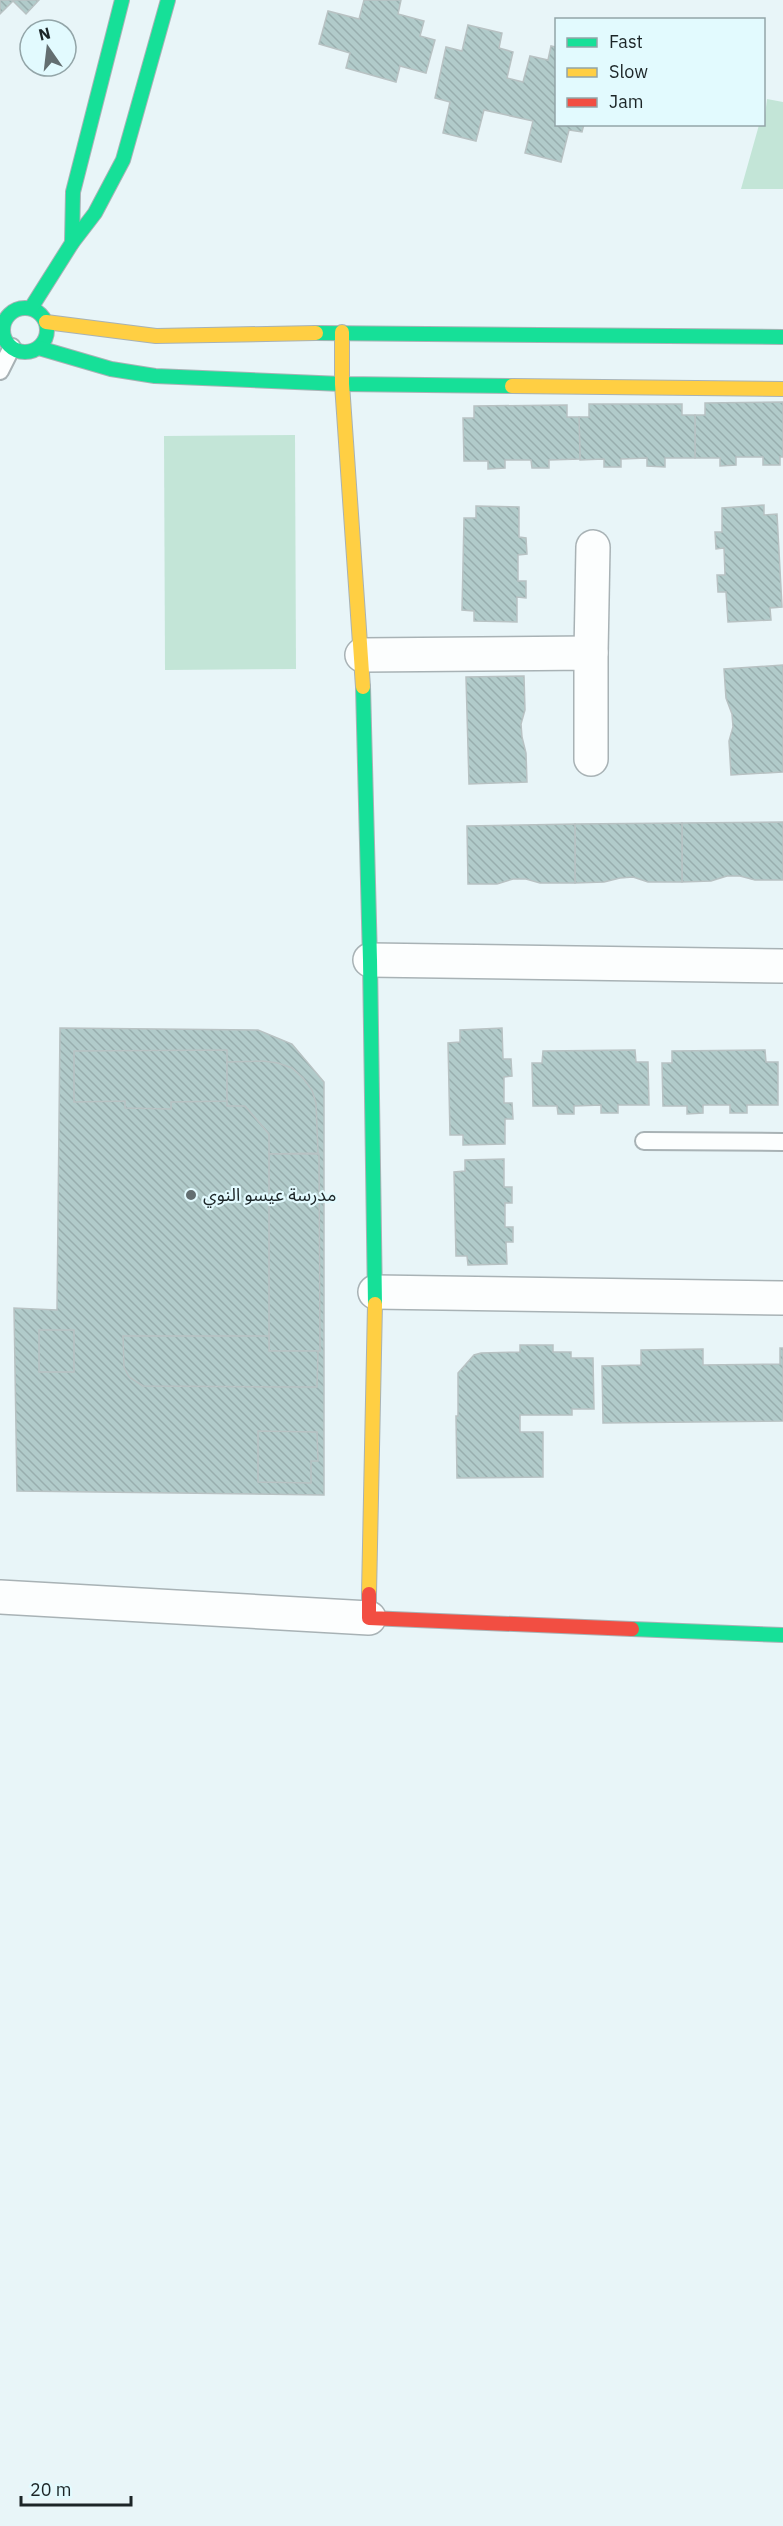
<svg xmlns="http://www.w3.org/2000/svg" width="783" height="2526" viewBox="0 0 783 2526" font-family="'IBM Plex Sans','Noto Sans Arabic',sans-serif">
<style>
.green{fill:#c3e5d7}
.building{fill:url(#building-back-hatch);stroke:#b8c2c3;stroke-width:1.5}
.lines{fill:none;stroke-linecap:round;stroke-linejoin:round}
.lane-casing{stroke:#a8b2b5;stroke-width:20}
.street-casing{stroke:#a8b2b5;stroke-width:36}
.fast-casing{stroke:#a8b2b5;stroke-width:16}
.slow-casing{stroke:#a8b2b5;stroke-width:16}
.jam-casing{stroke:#a8b2b5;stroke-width:16}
.lane{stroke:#fcfefe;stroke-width:16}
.street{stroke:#fcfefe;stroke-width:33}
.fast{stroke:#16e098;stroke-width:14}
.slow{stroke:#ffcf43;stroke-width:14}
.jam{stroke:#f24e42;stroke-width:14}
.poi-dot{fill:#636e70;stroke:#e2fafe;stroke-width:2}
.labels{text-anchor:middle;stroke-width:4.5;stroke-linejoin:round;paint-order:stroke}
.poi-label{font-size:18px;fill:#1c2527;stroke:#e2fafe;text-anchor:start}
</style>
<defs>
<pattern id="building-back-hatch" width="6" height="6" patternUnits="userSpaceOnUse" patternTransform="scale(1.5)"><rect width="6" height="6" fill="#b1cbca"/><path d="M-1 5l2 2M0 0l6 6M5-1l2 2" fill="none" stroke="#98aeae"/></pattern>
</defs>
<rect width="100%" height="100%" fill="#e8f5f8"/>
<g class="green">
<path d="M 767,99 L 783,102 L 783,189 L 741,189 L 759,125 L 764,124 Z"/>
<path d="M 295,435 L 296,669 L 165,670 L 164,436 Z"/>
</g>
<g class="building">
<path d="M 0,0 L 39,0 L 26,14 L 13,1 L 0,14 Z"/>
<path d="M 364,0 L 401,0 L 398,14 L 424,21 L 420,36 L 435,40 L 426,73 L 400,66 L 396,82 L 346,68 L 350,53 L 319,44 L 328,11 L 359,19 Z"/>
<path d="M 468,25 L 502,33 L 499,48 L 513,52 L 507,78 L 523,82 L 530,56 L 548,60 L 551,46 L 556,47 L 556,124 L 584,124 L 582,132 L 569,130 L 561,162 L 525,153 L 533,121 L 484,110 L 476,141 L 443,133 L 450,102 L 435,98 L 446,47 L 462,51 Z"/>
<path d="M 783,402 L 783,457 L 780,457 L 780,465 L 763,465 L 763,457 L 736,457 L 736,465 L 720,466 L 720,458 L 695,458 L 695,415 L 705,415 L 705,403 Z"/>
<path d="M 589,404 L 682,404 L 682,415 L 695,415 L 695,458 L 665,458 L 665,467 L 647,466 L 647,458 L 621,459 L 621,467 L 604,467 L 604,459 L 580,460 L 579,417 L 589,417 Z"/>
<path d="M 567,405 L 567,417 L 579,417 L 580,459 L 549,460 L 549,468 L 532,468 L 531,460 L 505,460 L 505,468 L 488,469 L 488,461 L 464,461 L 463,418 L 474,418 L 474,406 Z"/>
<path d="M 764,505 L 764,515 L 777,514 L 782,607 L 770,608 L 771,620 L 728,622 L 726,592 L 718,592 L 717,575 L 725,575 L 724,548 L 716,549 L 715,532 L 722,532 L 722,508 Z"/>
<path d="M 476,506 L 519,507 L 519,537 L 526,538 L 527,554 L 518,555 L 518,581 L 526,581 L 526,598 L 517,597 L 517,622 L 474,621 L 474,611 L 462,610 L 464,518 L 476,518 Z"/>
<path d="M 783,665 L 783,772 L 731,775 L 729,741 L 733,727 L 732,714 L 726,698 L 724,669 Z"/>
<path d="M 524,676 L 525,710 L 521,724 L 522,737 L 526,753 L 527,782 L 469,784 L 466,677 Z"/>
<path d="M 783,822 L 783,880 L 755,880 L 740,876 L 727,876 L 711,881 L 682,882 L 682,823 Z"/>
<path d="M 682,823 L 682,882 L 648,882 L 633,877 L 620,878 L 604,882 L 575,883 L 575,824 Z"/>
<path d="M 575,824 L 575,883 L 540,883 L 526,879 L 513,879 L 497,884 L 468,884 L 467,826 Z"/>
<path d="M 60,1028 L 258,1030 L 292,1044 L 324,1082 L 324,1495 L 17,1491 L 14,1308 L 57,1310 Z"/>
<path d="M 502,1028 L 503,1059 L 511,1059 L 512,1076 L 504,1077 L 504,1103 L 512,1103 L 513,1119 L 505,1119 L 505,1144 L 463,1145 L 463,1135 L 450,1135 L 448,1043 L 460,1042 L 460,1030 Z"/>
<path d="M 227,1050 L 227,1101 L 171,1102 L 171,1109 L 125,1108 L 125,1101 L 74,1102 L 74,1051 Z"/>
<path d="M 635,1050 L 636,1062 L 648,1062 L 649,1105 L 618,1105 L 618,1113 L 601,1113 L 601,1105 L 574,1106 L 574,1114 L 558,1114 L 557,1106 L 533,1106 L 532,1063 L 542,1063 L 543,1051 Z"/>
<path d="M 765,1050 L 766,1062 L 778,1062 L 778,1105 L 747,1105 L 747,1113 L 730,1113 L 730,1105 L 703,1105 L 703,1113 L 687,1114 L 687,1106 L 663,1106 L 662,1063 L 672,1063 L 672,1051 Z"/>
<path d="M 263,1061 L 278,1063 L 292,1068 L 303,1078 L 312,1090 L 316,1103 L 318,1153 L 269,1154 L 269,1134 L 245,1106 L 227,1106 L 227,1062 Z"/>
<path d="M 269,1154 L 319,1154 L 320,1351 L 269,1351 Z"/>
<path d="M 504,1159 L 504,1187 L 512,1187 L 512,1203 L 505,1203 L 505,1227 L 513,1227 L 513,1242 L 506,1242 L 507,1264 L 468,1265 L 467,1256 L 456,1256 L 454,1172 L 465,1171 L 465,1160 Z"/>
<rect x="39" y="1330" width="35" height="42"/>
<path d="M 123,1336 L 269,1336 L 269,1351 L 318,1351 L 317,1387 L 143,1386 L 129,1377 L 124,1367 Z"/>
<path d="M 520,1345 L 553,1345 L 553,1352 L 571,1352 L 571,1358 L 593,1358 L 594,1409 L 572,1409 L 572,1415 L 520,1415 L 520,1432 L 543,1432 L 543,1477 L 457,1478 L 456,1416 L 458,1416 L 458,1373 L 474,1355 L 481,1353 L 520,1352 Z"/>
<path d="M 780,1348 L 783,1348 L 783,1421 L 603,1423 L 602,1366 L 641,1365 L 641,1350 L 703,1349 L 703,1365 L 780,1364 Z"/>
<path d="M 258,1431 L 317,1432 L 318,1461 L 311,1461 L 311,1483 L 258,1482 Z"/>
</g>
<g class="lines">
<defs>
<g id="lane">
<path d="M 0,371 L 12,347"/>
<path d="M 644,1141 L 783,1142"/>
</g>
<g id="street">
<path d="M 591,653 L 593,547"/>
<path d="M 362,655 L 591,653 L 591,759"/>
<path d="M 370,960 L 783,966"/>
<path d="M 375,1292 L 783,1298"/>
<path d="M 0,1597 L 369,1618"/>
</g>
<g id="fast">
<path d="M 72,243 L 73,192 L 122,0"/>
<circle cx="25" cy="330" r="22"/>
<path d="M 31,308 L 72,243 L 95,213 L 123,160 L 168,0"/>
<path d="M 316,333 L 783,337"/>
<path d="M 39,348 L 111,369 L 155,376 L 342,384 L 512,386"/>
<path d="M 363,687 L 370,960 L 375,1304"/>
<path d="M 632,1629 L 783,1635"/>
</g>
<g id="slow">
<path d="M 46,322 L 156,336 L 316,333"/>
<path d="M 342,332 L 342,384 L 363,687"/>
<path d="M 512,386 L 783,389"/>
<path d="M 369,1594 L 375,1304"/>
</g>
<path id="jam" d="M 369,1594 L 369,1618 L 632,1629"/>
</defs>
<use href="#lane" class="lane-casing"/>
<use href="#street" class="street-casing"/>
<use href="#fast" class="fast-casing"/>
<use href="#slow" class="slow-casing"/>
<use href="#jam" class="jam-casing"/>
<use href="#lane" class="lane"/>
<use href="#street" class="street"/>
<use href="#fast" class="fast"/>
<use href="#slow" class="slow"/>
<use href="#jam" class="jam"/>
</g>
<circle class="poi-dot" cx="191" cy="1195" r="6"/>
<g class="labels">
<g class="poi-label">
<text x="203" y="1201">مدرسة عيسو النوي</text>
</g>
</g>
<rect x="555" y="18" width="210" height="108" fill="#e2fafe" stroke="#93a5a8" stroke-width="1.5"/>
<rect x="567" y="38" width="30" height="9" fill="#16e098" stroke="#93a5a8" stroke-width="1.5"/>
<text x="609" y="48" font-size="18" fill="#1c2527">Fast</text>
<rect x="567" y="68" width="30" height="9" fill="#ffcf43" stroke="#93a5a8" stroke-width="1.5"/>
<text x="609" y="78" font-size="18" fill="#1c2527">Slow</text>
<rect x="567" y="98" width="30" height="9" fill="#f24e42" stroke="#93a5a8" stroke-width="1.5"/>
<text x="609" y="108" font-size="18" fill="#1c2527">Jam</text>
<g transform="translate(48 48) rotate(346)"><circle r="28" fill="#e2fafe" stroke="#93a5a8" stroke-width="1.5"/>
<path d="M0-4.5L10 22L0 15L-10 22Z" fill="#636e70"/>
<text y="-9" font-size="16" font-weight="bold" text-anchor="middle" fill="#1c2527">N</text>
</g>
<path d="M21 2496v9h110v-9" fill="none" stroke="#1c2527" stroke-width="3"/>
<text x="30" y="2496" font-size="18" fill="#1c2527" stroke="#e2fafe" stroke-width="4.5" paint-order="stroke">20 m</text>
</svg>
